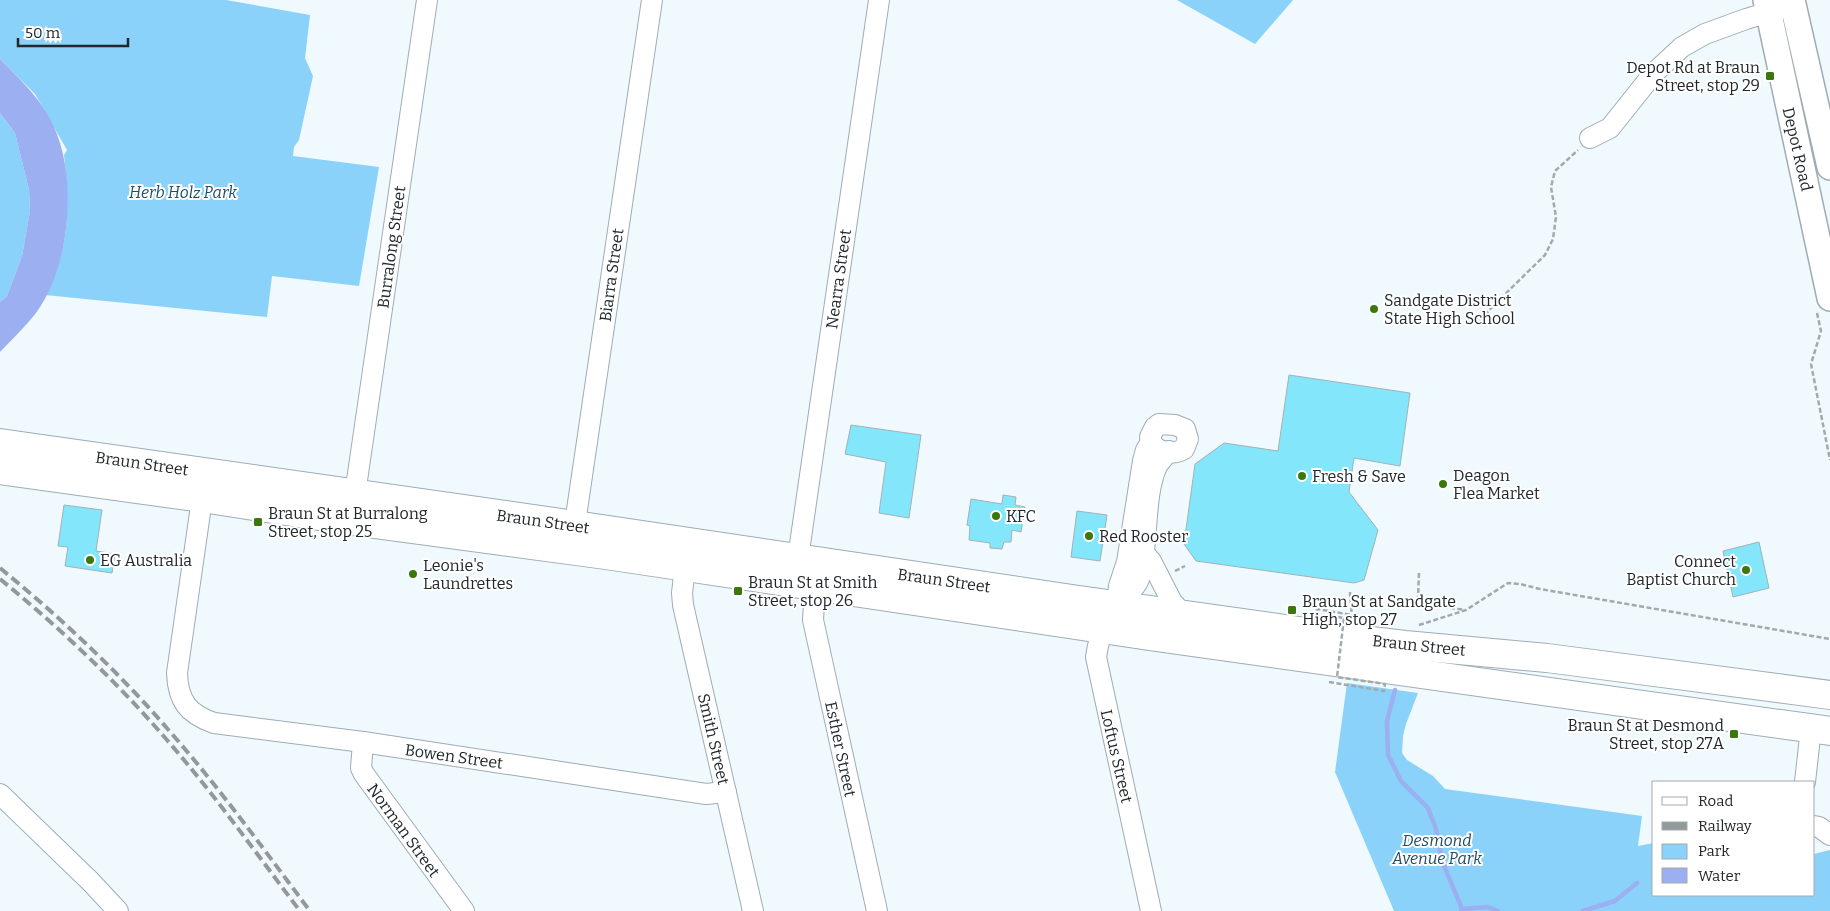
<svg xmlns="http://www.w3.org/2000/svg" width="1830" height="911" viewBox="0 0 1830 911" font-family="Bitter,serif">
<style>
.green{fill:#8ad2f9}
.water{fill:#9caff1}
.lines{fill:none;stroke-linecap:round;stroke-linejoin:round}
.stream{stroke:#9caff1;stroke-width:4.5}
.building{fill:#84e6fb;stroke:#a1b2b6}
.minor-casing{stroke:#9eacb4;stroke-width:22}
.major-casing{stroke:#9eacb4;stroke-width:28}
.highway-casing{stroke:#9eacb4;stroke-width:30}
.path{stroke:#a2aaaf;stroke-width:2.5;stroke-dasharray:5 2.5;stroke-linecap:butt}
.minor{stroke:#fff;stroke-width:20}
.major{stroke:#fff;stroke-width:25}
.highway{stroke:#fff;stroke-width:28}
.rail{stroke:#92999d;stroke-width:4;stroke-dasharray:10 5;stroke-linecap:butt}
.path-bridge{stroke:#a2aaaf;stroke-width:2.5;stroke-dasharray:5 2.5;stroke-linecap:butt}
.poi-dot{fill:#3c770e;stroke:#fff;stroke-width:2}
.labels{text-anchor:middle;stroke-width:4;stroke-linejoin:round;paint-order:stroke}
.poi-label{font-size:16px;fill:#21272a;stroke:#fff;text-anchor:start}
.street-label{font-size:16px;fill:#21272a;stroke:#fff}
.park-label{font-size:16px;font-style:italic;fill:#224e63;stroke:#fff}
</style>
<rect width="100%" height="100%" fill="#f0f9fe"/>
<g class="green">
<path d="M 0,0 L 226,0 L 310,15 L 305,58 L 313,76 L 299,140 L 294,147 L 293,156 L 379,167 L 359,286 L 272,276 L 267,317 L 45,295 C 70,249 70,206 64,155 L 67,150 L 35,94 L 0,59 Z"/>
<path d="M 1177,0 L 1293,0 L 1255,44 Z"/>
<path d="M 0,113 L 15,133 L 29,190 L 30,211 L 22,256 L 7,296 L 0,302 Z"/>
<path d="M 1347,683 L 1418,693 L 1406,724 L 1403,736 L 1402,753 L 1407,760 L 1433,776 L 1445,789 L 1642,816 L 1638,846 L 1654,843 L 1654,895 L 1814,895 L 1814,854 L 1830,850 L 1830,911 L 1394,911 L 1335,772 Z"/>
</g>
<path class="water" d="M 0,59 C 18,77 36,94 49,117 C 79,169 72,264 36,313 C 25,327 12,339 0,352 L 0,302 L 7,296 L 22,256 L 30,211 L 29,190 L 15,133 L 0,113 Z"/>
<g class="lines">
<g class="stream">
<path d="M 1395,690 L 1387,721 L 1388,755 L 1401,781 L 1428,808 L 1436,829 L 1442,861 L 1462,909"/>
<path d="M 1461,911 L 1462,909 L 1488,907 L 1498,911"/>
<path d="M 1583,911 L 1615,901 L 1637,883"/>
</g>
</g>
<g class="building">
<path d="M 1289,375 L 1410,393 L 1400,466 L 1354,458 L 1349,492 L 1378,530 L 1364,580 L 1354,583 L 1196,561 L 1184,544 L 1195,464 L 1224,443 L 1278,451 Z"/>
<path d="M 851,425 L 921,435 L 909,518 L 879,513 L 886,462 L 845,454 Z"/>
<path d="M 1003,495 L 1016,497 L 1015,505 L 1025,507 L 1021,532 L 1012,530 L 1011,542 L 1004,542 L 1002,549 L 990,548 L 990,543 L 969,540 L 970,526 L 967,525 L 971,499 L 1002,504 Z"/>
<path d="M 64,505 L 102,510 L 96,551 L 115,554 L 112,573 L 65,566 L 68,547 L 58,546 Z"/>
<path d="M 1077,511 L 1107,515 L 1100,561 L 1071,557 Z"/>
<path d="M 1759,542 L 1769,588 L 1733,597 L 1723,551 Z"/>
</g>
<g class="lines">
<defs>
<g id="minor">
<path d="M 1590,138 L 1610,128 L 1653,74 L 1682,47 L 1705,34 L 1746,19 L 1793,5"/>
<path d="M 1159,424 L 1175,425 L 1185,429 L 1188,439 L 1184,449 C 1172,456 1152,452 1150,437 L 1155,427 Z"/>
<path d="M 204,485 L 177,673 C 178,701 188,714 214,723 L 363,742 L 706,794 L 726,792"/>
<path d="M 355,494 L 427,0"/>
<path d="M 573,537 L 652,0"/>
<path d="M 1144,553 L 1151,561 L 1172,602 L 1184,615"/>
<path d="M 798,558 L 879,0"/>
<path d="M 685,567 L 682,593 L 683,605 L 753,911"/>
<path d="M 815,587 L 813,620 L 877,911"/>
<path d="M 1117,605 L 1119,586 L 1127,562 L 1143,461 L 1146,450 L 1151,442"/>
<path d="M 363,742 L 361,768 L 364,774 L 464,911"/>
<path d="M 1805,782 L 1811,728"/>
<path d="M 0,794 L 91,882 L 118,911"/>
<path d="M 1814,826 L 1819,827 L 1830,835"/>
<path d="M 1151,911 L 1096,657 C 1099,637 1104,621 1117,605 C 1124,596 1135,590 1139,579 C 1149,545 1143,497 1157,466 C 1160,461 1165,456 1169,451"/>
</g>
<g id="major">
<path d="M 1766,0 L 1830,298"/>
<path d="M 1792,0 L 1830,167"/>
</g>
<g id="highway">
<path d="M 0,443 L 575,525 L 1072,599 L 1348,638 L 1405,645 L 1547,658 L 1830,695"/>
<path d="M 0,470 L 202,498 L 352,521 L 606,555 L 1156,637 L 1830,731"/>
</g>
</defs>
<use href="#minor" class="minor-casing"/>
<use href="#major" class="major-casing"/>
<use href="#highway" class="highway-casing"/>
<g class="path">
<path d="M 1817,313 L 1821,331 L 1811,364 L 1830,460"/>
<path d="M 1480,321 L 1492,307 L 1545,255 L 1553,239 L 1556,217 L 1551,187 L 1555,171 L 1578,150"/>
<path d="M 1175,571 L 1185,566"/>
<path d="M 1419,573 L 1418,599 L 1424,604 L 1465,610"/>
<path d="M 1350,592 L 1352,617"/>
<path d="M 1419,625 L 1466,610 L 1508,583 L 1520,584 L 1540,589 L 1830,639"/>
</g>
<use href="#minor" class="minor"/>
<use href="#major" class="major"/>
<use href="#highway" class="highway"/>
<g class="rail">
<path d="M 0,568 C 62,619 120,673 172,734 C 221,790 265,851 310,911"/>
<path d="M 0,579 C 60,628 116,681 167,740 C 214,794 256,853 300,911"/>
</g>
<path class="path-bridge" d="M 1329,682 L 1384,691 L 1385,684 L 1337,677 L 1344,618 L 1316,614 L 1317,609 L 1352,615"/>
</g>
<g class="poi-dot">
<rect x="1765" y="71" width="10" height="10" rx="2.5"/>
<circle cx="1374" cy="309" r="5"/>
<circle cx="1302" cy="476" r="5"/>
<circle cx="1443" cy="484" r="5"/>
<circle cx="996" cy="516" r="5"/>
<rect x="253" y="517" width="10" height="10" rx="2.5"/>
<circle cx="1089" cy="536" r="5"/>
<circle cx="90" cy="560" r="5"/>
<circle cx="1746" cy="570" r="5"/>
<circle cx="413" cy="574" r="5"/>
<rect x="733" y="586" width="10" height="10" rx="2.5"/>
<rect x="1287" y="605" width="10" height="10" rx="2.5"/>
<rect x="1729" y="729" width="10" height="10" rx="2.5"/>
</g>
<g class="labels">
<g class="poi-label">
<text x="1760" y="73" text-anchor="end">Depot Rd at Braun<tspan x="1760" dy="18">Street, stop 29</tspan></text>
<text x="1384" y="306">Sandgate District<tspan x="1384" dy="18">State High School</tspan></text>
<text x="1453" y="481">Deagon<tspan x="1453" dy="18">Flea Market</tspan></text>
<text x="1312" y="482">Fresh &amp; Save</text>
<text x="268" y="519">Braun St at Burralong<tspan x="268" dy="18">Street, stop 25</tspan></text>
<text x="1006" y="522">KFC</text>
<text x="1099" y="542">Red Rooster</text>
<text x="100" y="566">EG Australia</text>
<text x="1736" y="567" text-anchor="end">Connect<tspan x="1736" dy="18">Baptist Church</tspan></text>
<text x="423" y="571">Leonie's<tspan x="423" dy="18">Laundrettes</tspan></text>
<text x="748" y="588">Braun St at Smith<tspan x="748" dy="18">Street, stop 26</tspan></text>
<text x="1302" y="607">Braun St at Sandgate<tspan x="1302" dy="18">High, stop 27</tspan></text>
<text x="1724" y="731" text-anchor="end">Braun St at Desmond<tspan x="1724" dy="18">Street, stop 27A</tspan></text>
</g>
<g class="street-label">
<text transform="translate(1798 149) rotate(77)" y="6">Depot Road</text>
<text transform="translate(391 247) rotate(-82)" y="6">Burralong Street</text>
<text transform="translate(611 275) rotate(-82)" y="6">Biarra Street</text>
<text transform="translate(838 279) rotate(-82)" y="6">Nearra Street</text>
<text transform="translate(142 463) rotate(8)" y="6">Braun Street</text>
<text transform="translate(543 521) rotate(8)" y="6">Braun Street</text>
<text transform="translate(944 580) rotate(8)" y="6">Braun Street</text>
<text transform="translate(1419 645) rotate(6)" y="6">Braun Street</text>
<text transform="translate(714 739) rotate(77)" y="6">Smith Street</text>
<text transform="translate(841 749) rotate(78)" y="6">Esther Street</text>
<text transform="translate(454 756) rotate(8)" y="6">Bowen Street</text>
<text transform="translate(1117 756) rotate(77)" y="6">Loftus Street</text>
<text transform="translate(404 830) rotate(54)" y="6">Norman Street</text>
</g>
<g class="park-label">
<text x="183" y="198">Herb Holz Park</text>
<text x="1437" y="846">Desmond<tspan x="1437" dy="18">Avenue Park</tspan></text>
</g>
</g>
<rect x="1652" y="781" width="162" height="115" fill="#ffffff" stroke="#a6a9aa"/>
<rect x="1662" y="797" width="25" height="8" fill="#ffffff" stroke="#a6a9aa"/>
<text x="1698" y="806" font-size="15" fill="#21272a">Road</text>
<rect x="1662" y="822" width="25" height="8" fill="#92999d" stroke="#a6a9aa"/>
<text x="1698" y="831" font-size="15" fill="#21272a">Railway</text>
<rect x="1662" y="844" width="25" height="15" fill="#8ad2f9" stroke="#a6a9aa"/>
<text x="1698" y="856" font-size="15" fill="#21272a">Park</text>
<rect x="1662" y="868" width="25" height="15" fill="#9caff1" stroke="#a6a9aa"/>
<text x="1698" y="881" font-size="15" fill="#21272a">Water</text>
<path d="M18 38v8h110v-8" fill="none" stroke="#21272a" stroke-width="2.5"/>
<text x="25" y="38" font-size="15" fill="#21272a" stroke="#ffffff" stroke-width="4" paint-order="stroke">50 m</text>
</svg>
